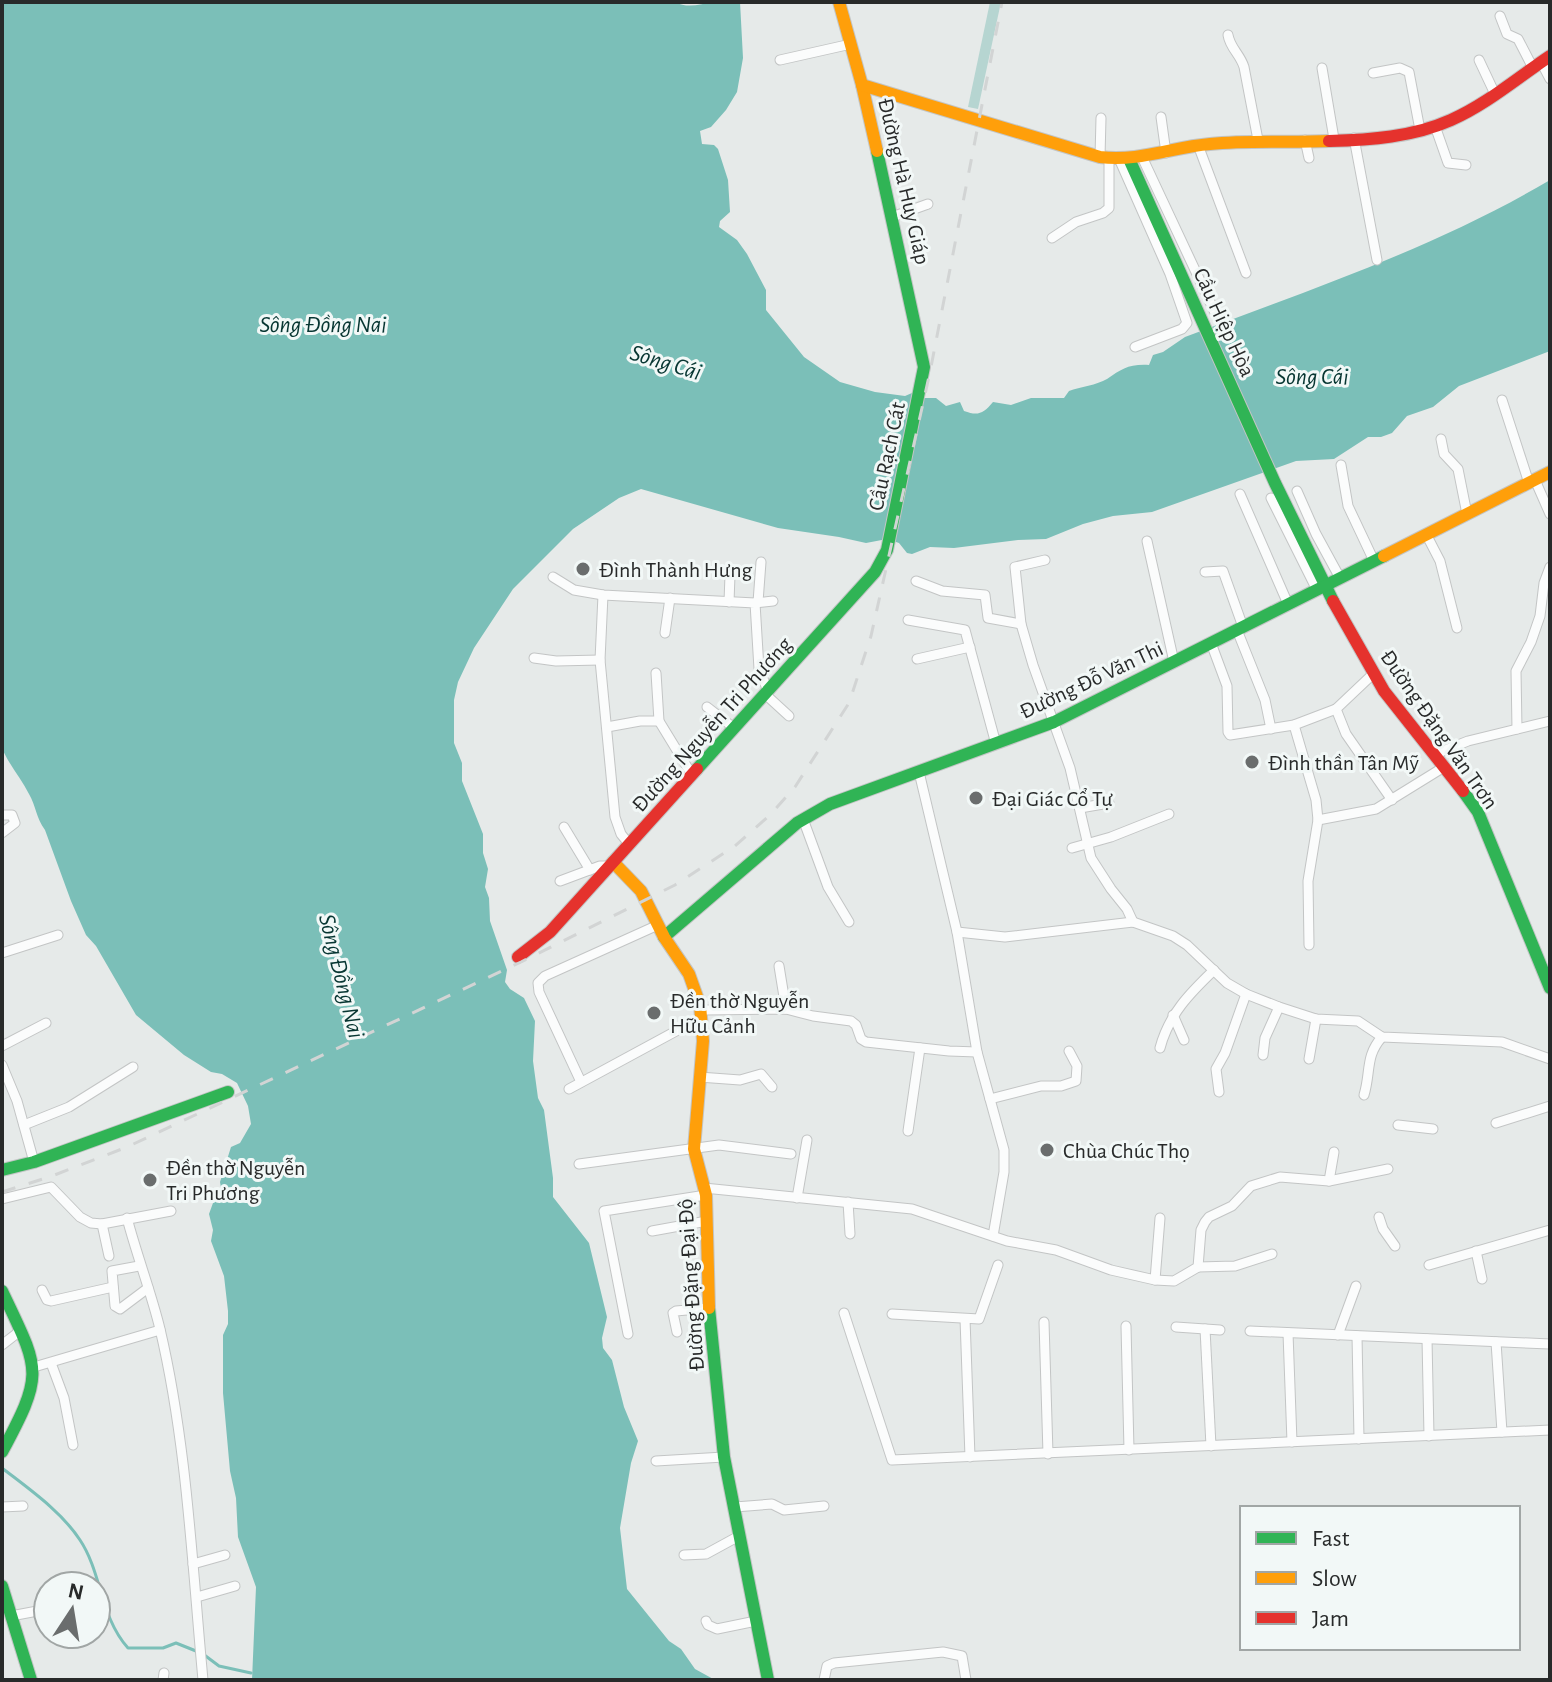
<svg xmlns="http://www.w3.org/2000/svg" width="1552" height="1682" viewBox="0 0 1552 1682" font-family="'Alegreya Sans',sans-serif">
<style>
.green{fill:#b6d5d1}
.water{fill:#7bbfb8}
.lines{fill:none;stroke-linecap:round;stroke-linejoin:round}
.stream{stroke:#7bbfb8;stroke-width:3}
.street-casing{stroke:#c3c5c5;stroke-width:11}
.fast-casing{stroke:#c3c5c5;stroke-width:14}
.slow-casing{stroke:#c3c5c5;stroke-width:14}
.jam-casing{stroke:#c3c5c5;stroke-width:14}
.street{stroke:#fbfcfc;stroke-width:9}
.fast{stroke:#30b455;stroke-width:12}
.slow{stroke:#ff9f0a;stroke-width:12}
.jam{stroke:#e5322d;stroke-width:12}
.rail{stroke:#d2d4d4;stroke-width:3;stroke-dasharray:14 14;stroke-linecap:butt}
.poi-dot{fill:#6a6d6d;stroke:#f2f8f7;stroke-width:3}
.labels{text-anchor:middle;stroke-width:6;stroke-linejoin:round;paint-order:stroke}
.street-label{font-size:22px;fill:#282a2a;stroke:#f2f8f7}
.poi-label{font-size:22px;fill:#282a2a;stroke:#f2f8f7;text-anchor:start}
.water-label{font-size:24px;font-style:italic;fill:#073632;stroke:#f2f8f7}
</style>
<rect width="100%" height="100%" fill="#e6eae9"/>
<path class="green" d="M 990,2 L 1001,2 L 978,109 L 968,107 Z"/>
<path class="water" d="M 2,2 L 675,2 C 688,9 700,4 714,2 C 722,1 732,2 740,2 L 743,58 L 737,92 L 726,110 L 711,127 L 700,131 L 702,144 L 714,145 L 718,149 L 728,180 L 730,212 L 720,221 L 719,227 L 737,240 L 747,254 L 766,290 L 766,310 L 804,357 L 840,382 L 875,392 L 905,396 L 912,393 L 919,398 L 936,398 L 946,406 L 960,402 L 964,411 C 978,416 983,414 993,402 L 1011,405 L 1031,398 L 1064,398 L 1069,391 C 1080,387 1097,385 1107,379 C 1122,369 1128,364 1149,365 L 1153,355 L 1163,352 L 1185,337 C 1309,290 1435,248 1550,180 L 1550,351 L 1459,386 L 1433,407 L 1407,416 L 1392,433 L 1381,437 L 1368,437 L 1334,459 L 1296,461 L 1152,512 L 1113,516 L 1083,524 L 1046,539 L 1018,540 L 954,548 L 930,547 L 912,554 L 907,553 L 899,543 L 887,539 L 866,543 L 839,537 L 778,528 L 641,489 L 619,498 L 573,529 L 513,589 L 474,648 L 458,682 L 454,700 L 454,743 L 462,763 L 462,781 L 483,834 L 483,853 L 488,869 L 485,887 L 489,898 L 490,921 L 507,970 L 505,982 L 510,989 L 524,998 L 535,1021 L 533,1061 L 538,1098 L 544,1110 L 553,1178 L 553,1197 L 589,1243 L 607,1317 L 602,1338 L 603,1348 L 612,1360 L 624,1407 L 638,1441 L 631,1463 L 620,1528 L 627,1589 L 669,1641 L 681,1649 L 695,1669 L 715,1680 L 252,1680 L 256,1587 L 238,1537 L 236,1498 L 230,1471 L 223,1393 L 223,1335 L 228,1324 L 228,1311 L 224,1276 L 211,1241 L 213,1230 L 209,1214 L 213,1203 L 222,1193 L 220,1182 L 231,1147 L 240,1143 L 251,1124 L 248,1106 L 237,1083 L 222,1074 L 211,1072 L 184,1055 L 136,1015 L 96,946 L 86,935 L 71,901 L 45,830 C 36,818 36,806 29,794 C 21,778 9,765 2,748 Z"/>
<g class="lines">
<g class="stream">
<path d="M 2,1468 C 29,1489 61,1511 80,1540 C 102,1573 100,1617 128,1648 L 163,1648 L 176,1643 L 196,1651"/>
<path d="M 203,1654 L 219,1666 L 251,1673"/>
</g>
<defs>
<g id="street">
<path d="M 1500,16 L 1507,34 L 1518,39 L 1533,68"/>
<path d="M 1228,35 C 1230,48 1240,54 1244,67 L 1258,140"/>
<path d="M 780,60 L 851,44"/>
<path d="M 1479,60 L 1495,94"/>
<path d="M 1541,62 L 1550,79"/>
<path d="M 1322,68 L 1334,139"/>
<path d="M 1373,73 L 1400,68 L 1409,72 L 1420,130"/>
<path d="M 1161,117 L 1166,153"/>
<path d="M 1435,126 L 1448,163 L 1466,165"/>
<path d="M 1354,138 L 1377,260"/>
<path d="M 1305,140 L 1309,158"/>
<path d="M 1198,145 L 1246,273"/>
<path d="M 1100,157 L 1101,118"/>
<path d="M 1143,159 L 1218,319"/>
<path d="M 1120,161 L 1170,274 L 1187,323 L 1182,329 L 1135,347"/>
<path d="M 892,217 L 928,204"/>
<path d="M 1052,238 L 1076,222 L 1103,213 L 1109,208 L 1109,159"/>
<path d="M 1502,400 L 1529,483"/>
<path d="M 1441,439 L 1444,454 L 1458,469 L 1467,514"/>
<path d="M 1341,465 L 1348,506 L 1374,561"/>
<path d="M 1535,480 L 1550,514"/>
<path d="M 1297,491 L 1316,534 L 1340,578"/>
<path d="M 1240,494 L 1288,604"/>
<path d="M 1271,498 L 1317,590"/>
<path d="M 1426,534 L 1440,561 L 1457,628"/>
<path d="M 1147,541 L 1174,662"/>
<path d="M 1045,560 L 1015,567 L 1021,624 L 1033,665 L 1070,768 L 1091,858 L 1111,889 L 1127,909 L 1133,922"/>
<path d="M 1205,572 L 1223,571 L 1243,627"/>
<path d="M 553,577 L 574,590 L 603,595 L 755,603 L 759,669 L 768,691"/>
<path d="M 916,581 L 942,591 L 985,595 L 988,618 L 1021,624"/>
<path d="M 603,595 L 600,660 L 615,817 L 621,834 L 629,844"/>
<path d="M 729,602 L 730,575"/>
<path d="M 758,602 L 761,562"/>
<path d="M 755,603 L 773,601"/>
<path d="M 908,620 L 965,630 L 996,744"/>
<path d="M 1237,630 L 1265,700 L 1271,729"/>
<path d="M 665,633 L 670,598"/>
<path d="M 1211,643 L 1227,686 L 1228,732 L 1230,735 L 1294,725 L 1336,709"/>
<path d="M 534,658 L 556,661 L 600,660"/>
<path d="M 917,659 L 970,647"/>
<path d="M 656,673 L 659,721 L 692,775"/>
<path d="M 1373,674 L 1336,709 L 1346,734 L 1392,800"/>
<path d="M 765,694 L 789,716"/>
<path d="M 707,707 L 734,728"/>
<path d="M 1294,725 L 1316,800 L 1318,820 L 1308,881 L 1309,945"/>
<path d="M 607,727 L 640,721 L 659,721"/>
<path d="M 1517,729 L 1516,671 L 1531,642 L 1540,616 L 1544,583 L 1550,567"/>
<path d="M 1433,755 L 1468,741 L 1550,721"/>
<path d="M 919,772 L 957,932 L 977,1052 L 1004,1150 L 1004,1172 L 993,1236"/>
<path d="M 1080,808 L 1109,803"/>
<path d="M 2,815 L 12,815 L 15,823 L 2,833"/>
<path d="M 803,819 L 828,887 L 849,922"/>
<path d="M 1318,820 L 1376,809 L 1444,767"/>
<path d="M 564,827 L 590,870"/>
<path d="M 1072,848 L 1111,837 L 1169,814"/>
<path d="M 560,881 L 600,866 L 609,866"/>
<path d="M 957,932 L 1005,937 L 1133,922 L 1173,936 L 1187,945 L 1227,983 L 1246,994 L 1279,1007 L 1316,1019 L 1358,1021 L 1382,1037 L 1502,1042 L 1550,1059"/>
<path d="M 2,953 L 58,935"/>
<path d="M 779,966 L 786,1009"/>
<path d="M 705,1010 L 786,1009 L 813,1016 L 851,1021 L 856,1025 L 861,1039 L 866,1042 L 949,1051 L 977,1052"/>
<path d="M 1173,1015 L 1184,1040"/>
<path d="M 2,1046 L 46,1023"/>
<path d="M 1160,1048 C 1169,1014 1190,993 1214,970"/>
<path d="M 1263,1055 L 1265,1038 L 1279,1007"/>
<path d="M 1309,1059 L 1316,1019"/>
<path d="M 2,1065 L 17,1101 L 34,1162"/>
<path d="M 699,1077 L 740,1080 L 761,1074 L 772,1087"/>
<path d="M 581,1082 L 539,992 L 538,983 L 545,976 L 658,925"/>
<path d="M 569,1089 L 702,1017"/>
<path d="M 1219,1092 L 1216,1069 L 1225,1053 L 1246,994"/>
<path d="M 1364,1095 C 1371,1072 1365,1056 1382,1037"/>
<path d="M 990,1099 L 1041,1086 L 1061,1086 L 1076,1081 L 1077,1066 L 1069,1051"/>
<path d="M 1496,1123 L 1550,1106"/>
<path d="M 24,1125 L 69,1107 L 133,1067"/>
<path d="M 1398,1125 L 1433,1129"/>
<path d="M 908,1131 L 920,1048"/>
<path d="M 579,1164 L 719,1145 L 791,1154"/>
<path d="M 1329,1181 L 1334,1152"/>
<path d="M 704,1188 L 912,1209 L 1007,1241 L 1056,1250 L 1111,1270 L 1155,1280 L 1174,1281 L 1198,1267 L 1201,1230 L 1205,1222 L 1209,1217 L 1232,1206 L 1251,1186 L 1280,1177 L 1329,1181 L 1388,1169"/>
<path d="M 797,1198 L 807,1140"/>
<path d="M 2,1199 L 51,1187 L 80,1217 L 91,1223 L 102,1224 L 171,1211"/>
<path d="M 848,1202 L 850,1234"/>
<path d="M 1379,1217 L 1383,1229 L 1395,1246"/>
<path d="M 127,1218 C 137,1256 151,1292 160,1329 C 187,1444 192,1563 203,1680"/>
<path d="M 102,1224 L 109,1256"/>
<path d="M 652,1231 L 707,1221"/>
<path d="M 1476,1251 L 1482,1279"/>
<path d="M 1429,1265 L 1550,1230"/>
<path d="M 139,1266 L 112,1271 L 115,1306 L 120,1309 L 148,1288"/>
<path d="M 1198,1267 L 1235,1266 L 1272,1254"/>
<path d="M 1155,1280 L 1160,1218"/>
<path d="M 42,1290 L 47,1300 L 51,1301 L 113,1287"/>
<path d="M 844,1313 L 892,1460 L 1550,1430"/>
<path d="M 892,1314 L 979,1319 L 998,1265"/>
<path d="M 965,1319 L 970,1457"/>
<path d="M 1044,1322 L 1048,1454"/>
<path d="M 1126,1326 L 1129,1450"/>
<path d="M 1176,1327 L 1220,1330"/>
<path d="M 1205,1329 L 1211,1446"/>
<path d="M 1250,1331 L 1550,1344"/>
<path d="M 677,1332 L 673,1313 L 676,1311 L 709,1308"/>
<path d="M 1288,1333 L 1292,1442"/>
<path d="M 628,1334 L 604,1211 L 706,1195"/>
<path d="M 1338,1335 L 1356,1286"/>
<path d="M 1357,1336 L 1359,1439"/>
<path d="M 1427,1339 L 1429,1436"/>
<path d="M 1496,1342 L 1502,1432"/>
<path d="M 2,1345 L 20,1331"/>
<path d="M 51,1363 L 64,1398 L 73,1445"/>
<path d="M 34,1367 L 160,1330"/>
<path d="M 656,1461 L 724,1457"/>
<path d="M 2,1507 L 23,1506"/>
<path d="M 735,1507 L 772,1504 L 784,1510 L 824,1506"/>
<path d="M 684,1555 L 706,1554 L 739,1536"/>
<path d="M 193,1564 L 225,1555"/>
<path d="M 197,1597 L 235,1586"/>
<path d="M 11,1616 L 48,1609"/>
<path d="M 706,1621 L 708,1625 L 717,1629 L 756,1621"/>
<path d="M 163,1680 L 164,1673"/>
<path d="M 824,1680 L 827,1666 L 834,1663 L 943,1652 L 962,1656 L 966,1680"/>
</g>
<g id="fast">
<path d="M 1130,161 L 1275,483 L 1333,601"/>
<path d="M 697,769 L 875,572 L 887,550 L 924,367 L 877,151"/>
<path d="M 1463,791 L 1478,812 L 1550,988"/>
<path d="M 664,937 L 797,823 L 830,804 L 1054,722 L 1384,556"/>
<path d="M 2,1170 L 34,1162 L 228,1092"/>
<path d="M 2,1291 C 40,1371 45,1372 2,1452"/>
<path d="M 709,1308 L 724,1457 L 768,1680"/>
<path d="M 2,1586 L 31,1680"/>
</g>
<g id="slow">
<path d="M 839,2 L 862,85 L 877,151"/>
<path d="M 862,85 L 1100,157 C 1139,162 1172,147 1210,144 C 1250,140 1289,143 1329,141"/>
<path d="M 1384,556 L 1550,472"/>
<path d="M 613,862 L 641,891 L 664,937 L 689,974 L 700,1005 L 703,1041 L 694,1149 L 706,1195 L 709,1308"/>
</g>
<g id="jam">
<path d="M 1329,141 C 1370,140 1413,137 1451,120 C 1487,104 1517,78 1550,56"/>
<path d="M 1333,601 L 1384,691 L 1463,791"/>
<path d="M 518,957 L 550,932 L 697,769"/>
</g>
</defs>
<use href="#street" class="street-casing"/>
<use href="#fast" class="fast-casing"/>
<use href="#slow" class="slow-casing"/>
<use href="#jam" class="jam-casing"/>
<use href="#street" class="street"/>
<use href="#fast" class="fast"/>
<use href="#slow" class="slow"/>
<use href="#jam" class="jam"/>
<path class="rail" d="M 2,1192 L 52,1176 L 127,1147 L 521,962 L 675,885 L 735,846 L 771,814 L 795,787 L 849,703 L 871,636 L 930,372 L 1002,2"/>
</g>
<g class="poi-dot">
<circle cx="583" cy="569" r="8"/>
<circle cx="1252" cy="762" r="8"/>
<circle cx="976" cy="798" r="8"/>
<circle cx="654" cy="1013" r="8"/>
<circle cx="1047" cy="1150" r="8"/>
<circle cx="150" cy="1180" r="8"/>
</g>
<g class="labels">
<g class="street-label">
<text transform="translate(905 181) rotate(77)" y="8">Đường Hà Huy Giáp</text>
<text transform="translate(1225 322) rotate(65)" y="8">Cầu Hiệp Hòa</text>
<text transform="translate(886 456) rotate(-78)" y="8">Cầu Rạch Cát</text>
<text transform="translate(1091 679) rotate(-25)" y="8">Đường Đỗ Văn Thi</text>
<text transform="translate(711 724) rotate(-48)" y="8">Đường Nguyễn Tri Phương</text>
<text transform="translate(1440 729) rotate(55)" y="8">Đường Đặng Văn Trơn</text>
<text transform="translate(690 1285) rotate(-94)" y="8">Đường Đặng Đại Độ</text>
</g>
<g class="poi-label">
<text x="599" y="577">Đình Thành Hưng</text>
<text x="1268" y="770">Đình thần Tân Mỹ</text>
<text x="992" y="806">Đại Giác Cổ Tự</text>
<text x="670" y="1008">Đền thờ Nguyễn<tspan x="670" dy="25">Hữu Cảnh</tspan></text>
<text x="1063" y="1158">Chùa Chúc Thọ</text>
<text x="166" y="1175">Đền thờ Nguyễn<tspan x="166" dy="25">Tri Phương</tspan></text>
</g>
<g class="water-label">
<text x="323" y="332">Sông Đồng Nai</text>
<text transform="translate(666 362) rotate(17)" y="8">Sông Cái</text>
<text x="1312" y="384">Sông Cái</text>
<text transform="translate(342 976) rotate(76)" y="8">Sông Đồng Nai</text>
</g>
</g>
<rect width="1552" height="1682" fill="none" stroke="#282a2a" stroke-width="8"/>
<rect x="1240" y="1506" width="280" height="144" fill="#f2f8f7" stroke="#a1a6a5" stroke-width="2"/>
<rect x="1256" y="1532" width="40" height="12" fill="#30b455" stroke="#a1a6a5" stroke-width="2"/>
<text x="1312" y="1546" font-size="24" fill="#282a2a">Fast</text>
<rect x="1256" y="1572" width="40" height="12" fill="#ff9f0a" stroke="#a1a6a5" stroke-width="2"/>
<text x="1312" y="1586" font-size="24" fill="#282a2a">Slow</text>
<rect x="1256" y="1612" width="40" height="12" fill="#e5322d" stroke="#a1a6a5" stroke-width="2"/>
<text x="1312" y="1626" font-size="24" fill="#282a2a">Jam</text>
<g transform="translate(72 1610) rotate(12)"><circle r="38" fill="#f2f8f7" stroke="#a1a6a5" stroke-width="2"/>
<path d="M0-6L14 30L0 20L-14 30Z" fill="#6a6d6d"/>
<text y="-12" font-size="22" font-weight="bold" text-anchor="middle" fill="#282a2a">N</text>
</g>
</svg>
